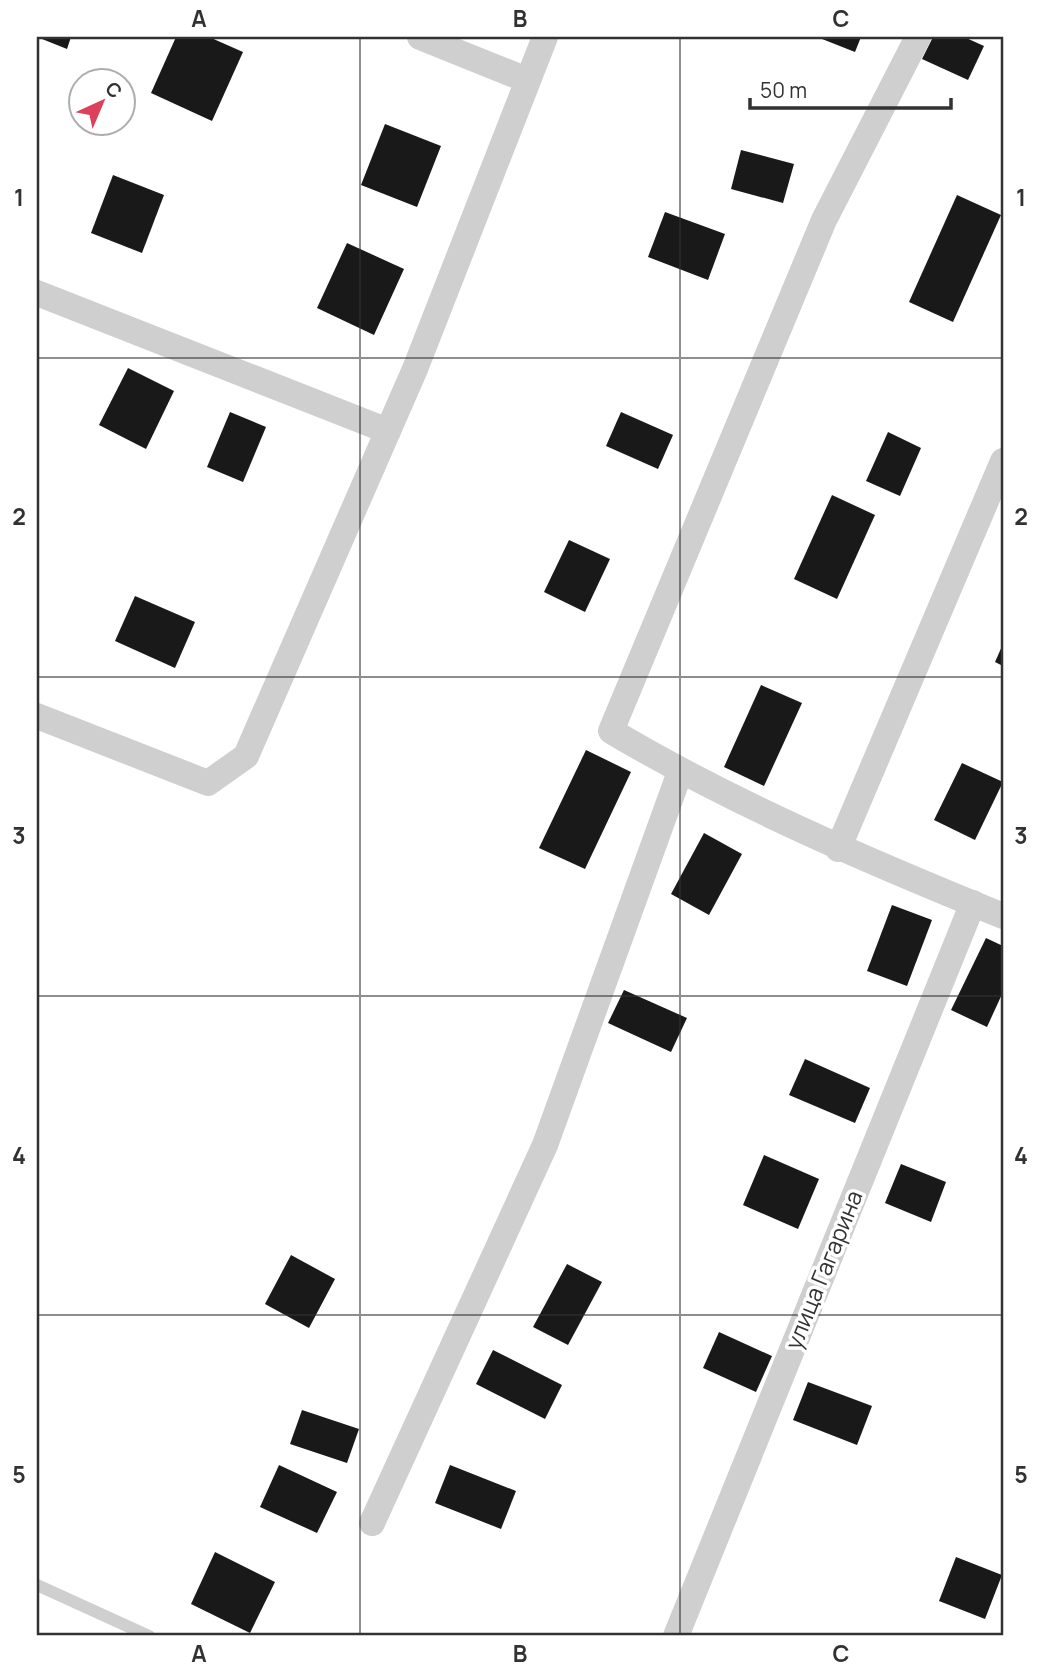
<svg xmlns="http://www.w3.org/2000/svg" width="1040" height="1673" viewBox="0 0 1040 1673" font-family="Manrope,sans-serif">
<style>
.building{fill:#191919}
.lines{fill:none;stroke-linecap:round;stroke-linejoin:round}
.lane{stroke:#cfcfcf;stroke-width:12}
.street{stroke:#cfcfcf;stroke-width:26}
.grid{fill:none;stroke:#323232;stroke-width:2;stroke-opacity:0.55}
.labels{text-anchor:middle;stroke-width:7;stroke-linejoin:round;paint-order:stroke}
.street-label{font-size:23px;fill:#323232;stroke:#fff}
.neatline{fill:none;stroke:#323232;stroke-width:2.5}
.grid-label{font-size:23px;text-anchor:middle;font-weight:bold;fill:#323232}
</style>
<rect width="100%" height="100%" fill="#fff"/>
<g class="building">
<path d="M 37,37 L 71,37 L 67,49 Z"/>
<path d="M 176,37 L 209,37 L 243,52 L 212,121 L 151,93 Z"/>
<path d="M 817,37 L 861,37 L 855,52 Z"/>
<path d="M 933,37 L 964,37 L 984,46 L 968,80 L 922,59 Z"/>
<path d="M 385,124 L 441,146 L 417,207 L 361,185 Z"/>
<path d="M 741,150 L 794,164 L 783,203 L 731,189 Z"/>
<path d="M 113,175 L 164,195 L 142,253 L 91,233 Z"/>
<path d="M 957,195 L 1001,215 L 953,322 L 909,302 Z"/>
<path d="M 665,212 L 725,234 L 708,280 L 648,257 Z"/>
<path d="M 347,243 L 404,269 L 374,335 L 317,308 Z"/>
<path d="M 128,368 L 174,391 L 146,449 L 99,425 Z"/>
<path d="M 230,412 L 266,427 L 243,482 L 207,467 Z"/>
<path d="M 621,412 L 673,435 L 658,469 L 606,446 Z"/>
<path d="M 888,432 L 921,448 L 900,496 L 866,481 Z"/>
<path d="M 832,495 L 875,515 L 837,599 L 794,579 Z"/>
<path d="M 569,540 L 610,559 L 585,612 L 544,592 Z"/>
<path d="M 135,596 L 195,622 L 175,668 L 115,641 Z"/>
<path d="M 1003,644 L 1003,666 L 995,662 Z"/>
<path d="M 761,685 L 802,703 L 764,786 L 724,767 Z"/>
<path d="M 586,750 L 631,772 L 585,869 L 539,848 Z"/>
<path d="M 962,763 L 1003,782 L 975,840 L 934,820 Z"/>
<path d="M 704,833 L 742,854 L 709,915 L 671,894 Z"/>
<path d="M 892,905 L 932,920 L 907,986 L 867,971 Z"/>
<path d="M 986,938 L 1003,946 L 1003,992 L 987,1027 L 951,1010 Z"/>
<path d="M 624,990 L 687,1018 L 671,1052 L 608,1023 Z"/>
<path d="M 805,1059 L 870,1088 L 855,1123 L 789,1095 Z"/>
<path d="M 764,1155 L 819,1179 L 798,1229 L 743,1205 Z"/>
<path d="M 901,1164 L 946,1182 L 931,1222 L 885,1203 Z"/>
<path d="M 291,1255 L 335,1279 L 309,1328 L 265,1304 Z"/>
<path d="M 567,1264 L 602,1282 L 568,1345 L 533,1327 Z"/>
<path d="M 719,1332 L 772,1356 L 756,1392 L 703,1368 Z"/>
<path d="M 493,1350 L 562,1385 L 545,1419 L 476,1384 Z"/>
<path d="M 808,1382 L 872,1406 L 857,1445 L 793,1420 Z"/>
<path d="M 302,1410 L 359,1429 L 347,1463 L 290,1444 Z"/>
<path d="M 279,1465 L 337,1492 L 317,1533 L 260,1507 Z"/>
<path d="M 450,1465 L 516,1491 L 501,1529 L 435,1503 Z"/>
<path d="M 215,1552 L 275,1582 L 250,1633 L 191,1604 Z"/>
<path d="M 956,1557 L 1002,1575 L 985,1619 L 939,1601 Z"/>
</g>
<g class="lines">
<path class="lane" d="M 37,1585 L 149,1636"/>
<g class="street">
<path d="M 420,37 L 527,80"/>
<path d="M 918,37 L 824,220 L 611,731 C 736,805 868,861 1003,916"/>
<path d="M 37,293 L 388,431"/>
<path d="M 37,716 L 208,783 L 246,756 L 415,369 L 545,37"/>
<path d="M 838,849 L 1003,461"/>
<path d="M 372,1523 L 545,1145 L 680,772"/>
<path d="M 676,1636 L 973,903"/>
</g>
</g>
<path class="grid" d="M 360,37 L 360,1636M 680,37 L 680,1636M 37,358 L 1003,358M 37,677 L 1003,677M 37,996 L 1003,996M 37,1315 L 1003,1315"/>
<g class="labels">
<g class="street-label">
<text transform="translate(824 1270) rotate(-68)" y="8">улица Гагарина</text>
</g>
</g>
<rect width="1040" height="1673" fill="none" stroke="#ffffff" stroke-width="77"/>
<g transform="translate(102 102) rotate(44)"><circle r="33" fill="#ffffff" stroke="#adadad" stroke-width="2"/>
<path d="M0-5L12 26L0 18L-12 26Z" fill="#dc405b"/>
<text y="-10" font-size="19" font-weight="bold" text-anchor="middle" fill="#323232">С</text>
</g>
<path d="M750 98v10h201v-10" fill="none" stroke="#323232" stroke-width="3.5"/>
<text x="760" y="98" font-size="21" fill="#323232" stroke="#ffffff" stroke-width="5" paint-order="stroke">50 m</text>
<rect x="38" y="38" width="964" height="1596" class="neatline"/>
<g class="grid-label">
<text x="199" y="27">A</text>
<text x="520" y="27">B</text>
<text x="841" y="27">C</text>
<text x="19" y="206">1</text>
<text x="1021" y="206">1</text>
<text x="19" y="525">2</text>
<text x="1021" y="525">2</text>
<text x="19" y="844">3</text>
<text x="1021" y="844">3</text>
<text x="19" y="1164">4</text>
<text x="1021" y="1164">4</text>
<text x="19" y="1483">5</text>
<text x="1021" y="1483">5</text>
<text x="199" y="1662">A</text>
<text x="520" y="1662">B</text>
<text x="841" y="1662">C</text>
</g>
</svg>
